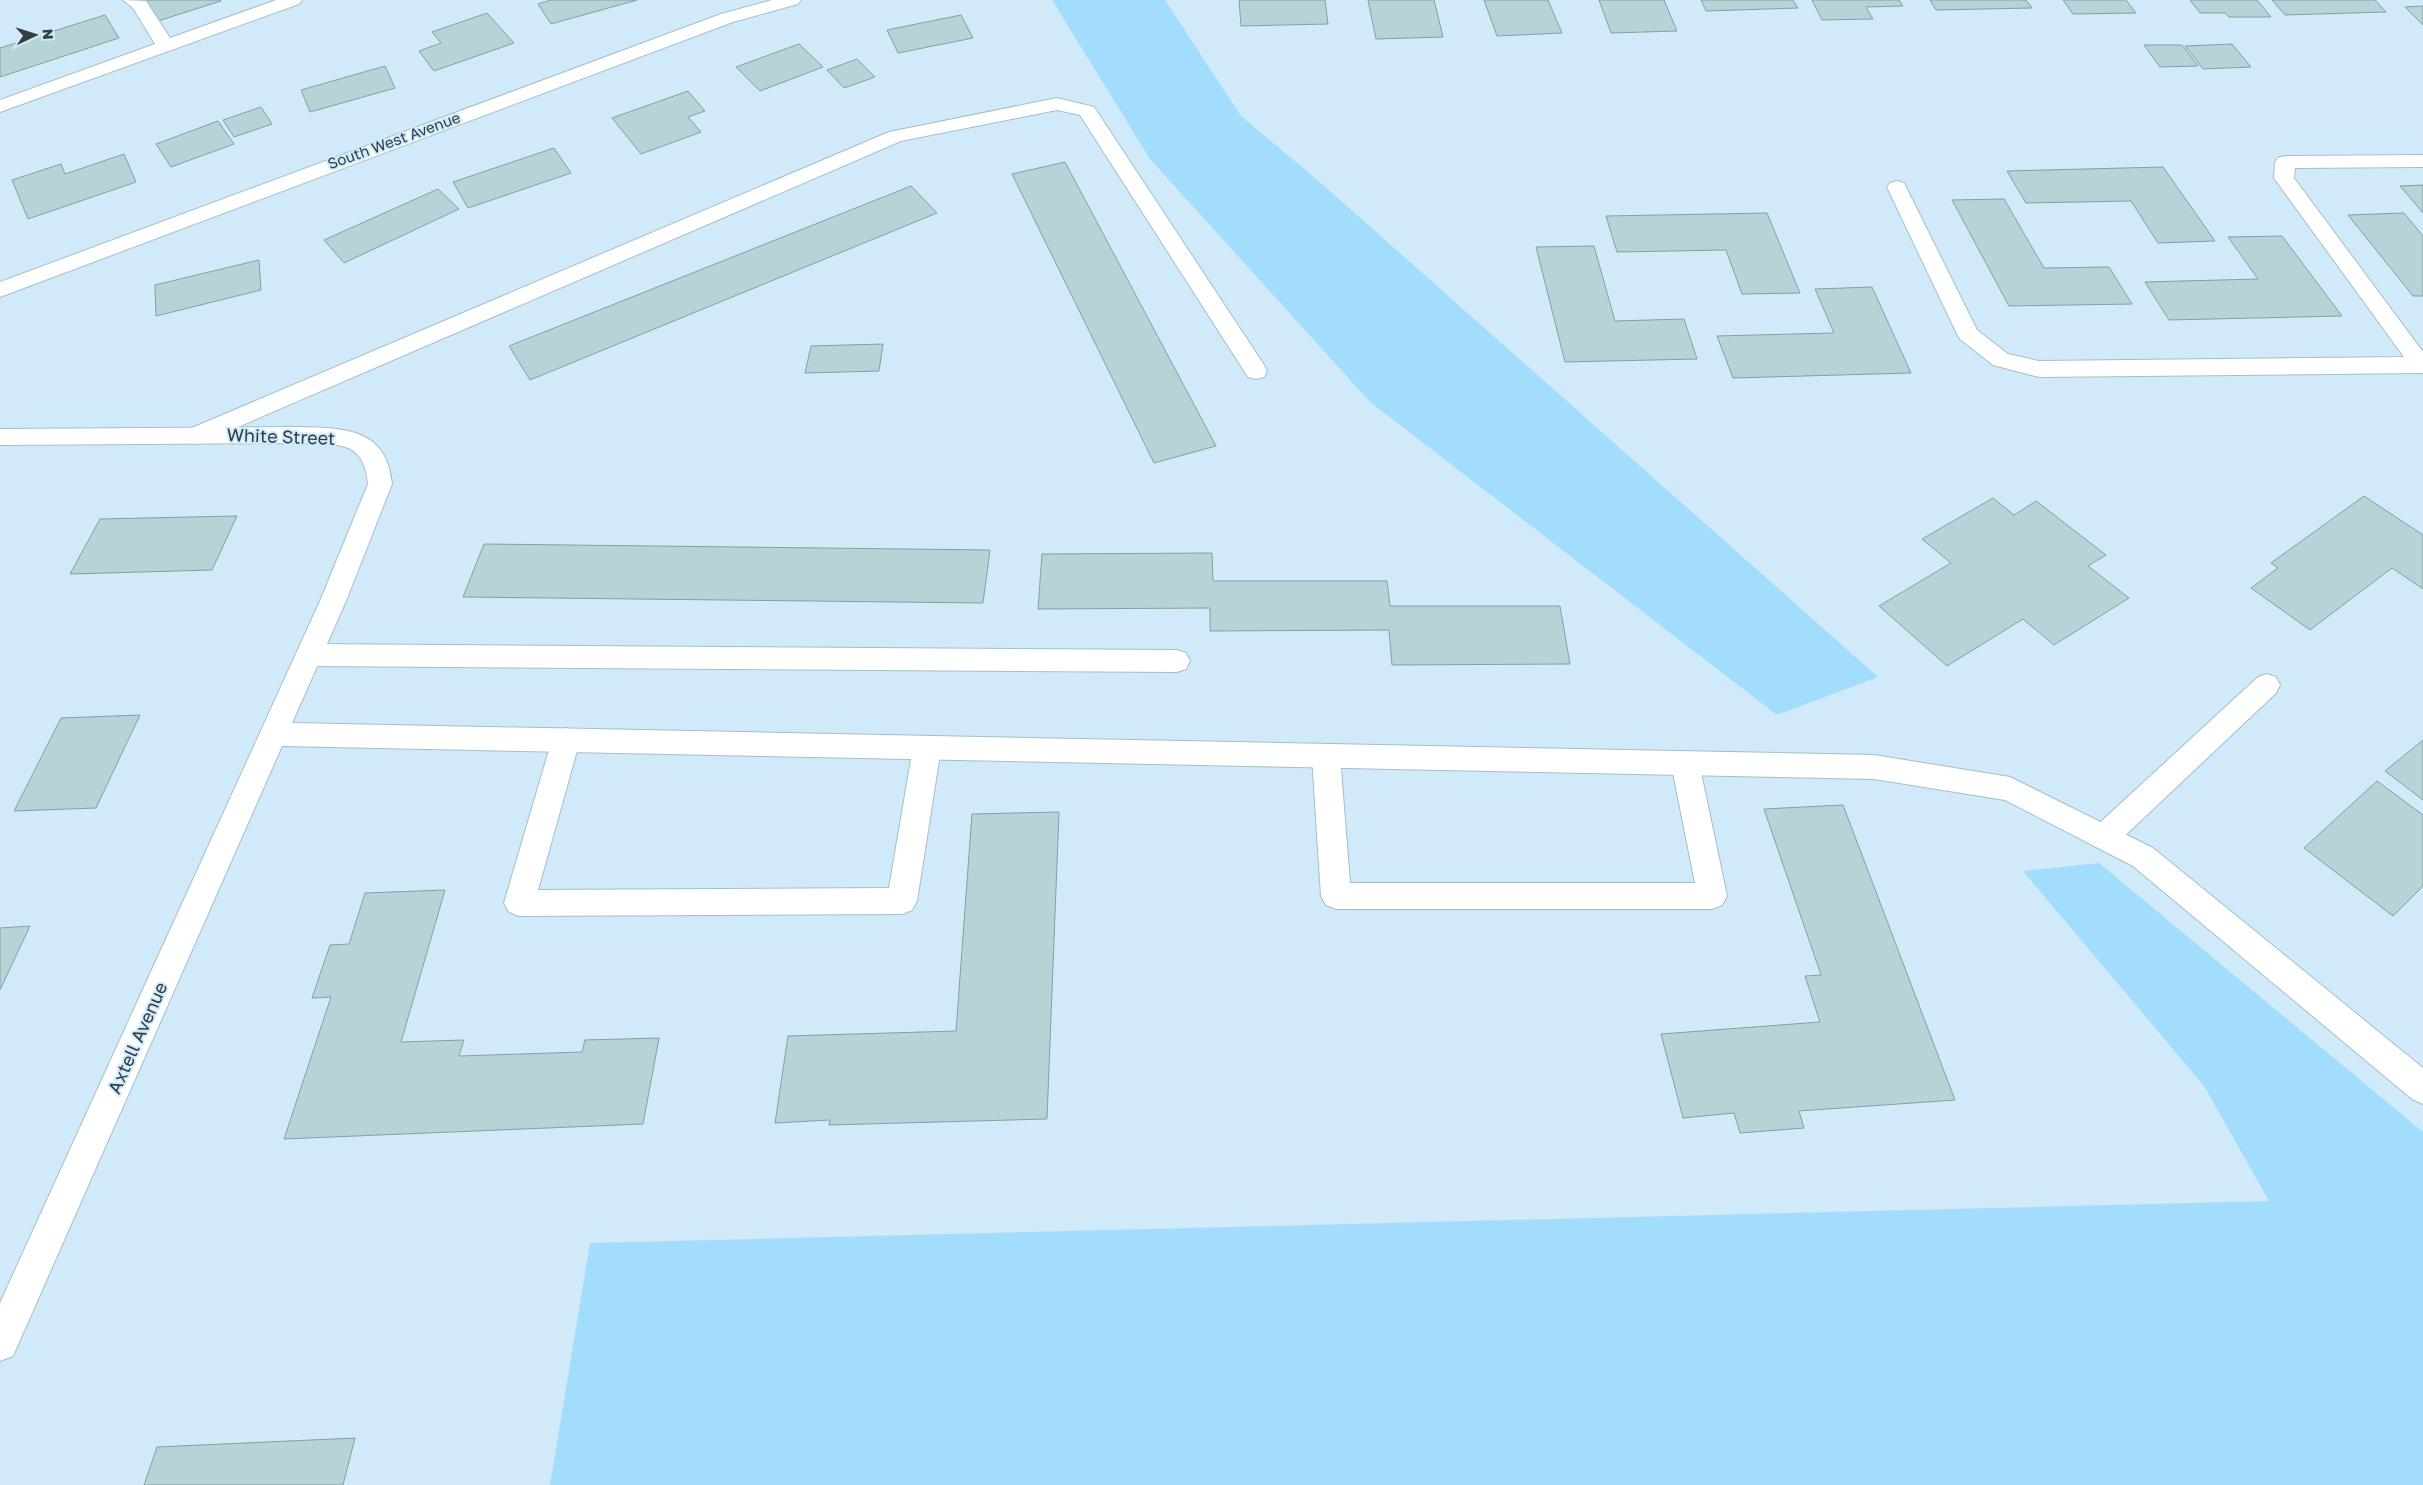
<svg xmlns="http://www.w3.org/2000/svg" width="2423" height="1485" viewBox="0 0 2423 1485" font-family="'Golos Text',sans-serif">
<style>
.green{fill:#a3ddfd}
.building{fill:#b6d4d8;stroke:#83a0a4}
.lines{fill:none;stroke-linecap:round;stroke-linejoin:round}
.service-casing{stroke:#a5becb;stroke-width:2}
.minor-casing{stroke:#a5becb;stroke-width:2}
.tertiary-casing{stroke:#a5becb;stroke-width:2}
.service{fill:#fff;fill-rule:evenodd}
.minor{fill:#fff;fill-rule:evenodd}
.tertiary{fill:#fff;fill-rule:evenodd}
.labels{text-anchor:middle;stroke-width:4;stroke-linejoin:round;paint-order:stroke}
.far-street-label{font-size:15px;fill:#333d43;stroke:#d1eaf9}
.street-label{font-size:18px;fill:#333d43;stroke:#d1eaf9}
</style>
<rect width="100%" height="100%" fill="#d1eaf9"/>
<g class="green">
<path d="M 1052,0 L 1165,0 L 1241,116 L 1322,184 L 1878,677 L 1777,715 L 1370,402 L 1150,159 Z"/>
<path d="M 2099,863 L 2423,1132 L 2423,1485 L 550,1485 L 590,1243 L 2269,1201 L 2204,1086 L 2023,871 Z"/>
</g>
<g class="building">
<path d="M 144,0 L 220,0 L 221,1 L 158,21 Z"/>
<path d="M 551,0 L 637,0 L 551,24 L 538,4 Z"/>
<path d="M 1239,0 L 1325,0 L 1328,24 L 1241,26 Z"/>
<path d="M 1368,0 L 1434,0 L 1443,37 L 1376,39 Z"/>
<path d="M 1484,0 L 1548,0 L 1562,33 L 1497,36 Z"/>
<path d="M 1599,0 L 1664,0 L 1677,31 L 1611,33 Z"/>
<path d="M 1701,0 L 1793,0 L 1798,8 L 1706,11 Z"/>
<path d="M 1812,0 L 1899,0 L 1903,6 L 1866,7 L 1873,19 L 1822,20 Z"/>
<path d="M 1930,0 L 2026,0 L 2032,8 L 1936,10 Z"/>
<path d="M 2063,0 L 2126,0 L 2136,13 L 2073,14 Z"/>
<path d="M 2190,0 L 2257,0 L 2271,17 L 2229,17 L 2225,13 L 2200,13 Z"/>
<path d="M 2272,0 L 2375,0 L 2386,12 L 2285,15 Z"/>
<path d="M 2423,6 L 2423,25 L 2405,7 Z"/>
<path d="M 487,13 L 514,43 L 434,71 L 419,51 L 441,43 L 432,32 Z"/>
<path d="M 105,15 L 119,38 L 0,77 L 0,48 Z"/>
<path d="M 961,15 L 973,38 L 898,53 L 887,30 Z"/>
<path d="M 799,44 L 823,67 L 760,91 L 736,67 Z"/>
<path d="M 2232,44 L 2251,67 L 2203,69 L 2185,46 Z"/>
<path d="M 2144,45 L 2182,45 L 2198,66 L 2160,67 Z"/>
<path d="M 857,59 L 875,77 L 844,88 L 827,70 Z"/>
<path d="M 385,66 L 395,88 L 310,112 L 301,90 Z"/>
<path d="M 688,91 L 705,111 L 688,117 L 701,132 L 641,154 L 612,118 Z"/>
<path d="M 261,107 L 272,124 L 234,137 L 223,120 Z"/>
<path d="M 218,121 L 234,144 L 171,167 L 156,144 Z"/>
<path d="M 554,148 L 571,173 L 468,208 L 453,182 Z"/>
<path d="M 124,154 L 136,182 L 28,219 L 12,180 L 61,164 L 65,174 Z"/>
<path d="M 1065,162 L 1216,446 L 1154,463 L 1012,174 Z"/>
<path d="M 2163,167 L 2215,241 L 2158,243 L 2131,201 L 2026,203 L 2007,171 Z"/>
<path d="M 2423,185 L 2423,213 L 2400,186 Z"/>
<path d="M 911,186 L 937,213 L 530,380 L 509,346 Z"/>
<path d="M 438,189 L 459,209 L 344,263 L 324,240 Z"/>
<path d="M 2004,199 L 2044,268 L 2109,267 L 2132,304 L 2009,306 L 1952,200 Z"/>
<path d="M 1767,213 L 1800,293 L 1742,294 L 1726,250 L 1617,252 L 1606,216 Z"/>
<path d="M 2404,213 L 2423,236 L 2423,296 L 2413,296 L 2348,215 Z"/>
<path d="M 2282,236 L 2342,316 L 2169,320 L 2145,282 L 2258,279 L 2228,237 Z"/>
<path d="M 1594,246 L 1615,321 L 1684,319 L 1697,359 L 1565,362 L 1536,247 Z"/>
<path d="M 259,260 L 261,290 L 156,316 L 155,285 Z"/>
<path d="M 1872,287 L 1911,373 L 1733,378 L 1717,336 L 1834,333 L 1815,289 Z"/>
<path d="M 883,344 L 879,371 L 805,373 L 811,346 Z"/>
<path d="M 2364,496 L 2423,535 L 2423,589 L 2392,568 L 2310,630 L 2251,588 L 2278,568 L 2271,563 Z"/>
<path d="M 1993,498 L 2014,515 L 2036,501 L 2106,555 L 2088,566 L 2129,598 L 2054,645 L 2023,619 L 1947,666 L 1879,606 L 1951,563 L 1922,539 Z"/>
<path d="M 237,516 L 212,570 L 70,574 L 100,519 Z"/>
<path d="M 484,544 L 990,550 L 983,603 L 463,597 Z"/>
<path d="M 1212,553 L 1213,581 L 1387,581 L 1390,606 L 1560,606 L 1570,664 L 1392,665 L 1389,630 L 1210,631 L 1210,608 L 1038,609 L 1042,554 Z"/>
<path d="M 140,715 L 96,808 L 14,811 L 61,718 Z"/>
<path d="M 2423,740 L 2423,800 L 2385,771 Z"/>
<path d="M 2377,781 L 2423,815 L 2423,886 L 2393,916 L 2304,848 Z"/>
<path d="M 1843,805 L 1955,1100 L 1799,1111 L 1804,1128 L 1740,1133 L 1734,1113 L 1683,1118 L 1661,1034 L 1820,1022 L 1805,976 L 1821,975 L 1764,809 Z"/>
<path d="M 1059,812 L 1047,1119 L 829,1125 L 830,1120 L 775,1123 L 788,1036 L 956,1031 L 972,814 Z"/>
<path d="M 445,890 L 401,1042 L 464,1040 L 459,1056 L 582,1052 L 585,1040 L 659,1038 L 643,1124 L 284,1139 L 331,997 L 312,998 L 330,945 L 349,944 L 365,893 Z"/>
<path d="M 30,926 L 0,990 L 0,928 Z"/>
<path d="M 355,1438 L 343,1485 L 144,1485 L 157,1447 Z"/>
</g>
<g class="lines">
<defs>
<g id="service">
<path d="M 123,0 L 146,1 L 170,38 L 276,0 L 302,0 L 299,4 L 0,112 L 0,100 L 155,44 L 133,8 Z"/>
<path d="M 1057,98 L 1094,107 L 1264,365 L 1267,371 L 1264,377 L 1256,379 L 1248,377 L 1080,115 L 1057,110 L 901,141 L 203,442 L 195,444 L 187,442 L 183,436 L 187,430 L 889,132 Z"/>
<path d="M 2423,155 L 2423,167 L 2295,168 L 2294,178 L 2423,352 L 2423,373 L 2039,377 L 1993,365 L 1960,339 L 1957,334 L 1887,187 L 1890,183 L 1897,181 L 1904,183 L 1977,330 L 2008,354 L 2039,361 L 2404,357 L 2274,178 L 2275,162 L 2278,158 L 2285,156 Z"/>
<path d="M 309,644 L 1177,650 L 1186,653 L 1190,661 L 1186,669 L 1177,672 L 309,666 L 300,662 L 296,655 L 300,648 Z"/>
<path d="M 2267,674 L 2276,677 L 2280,685 L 2276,693 L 2114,846 L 2104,850 L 2094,846 L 2090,837 L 2094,828 L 2258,677 Z"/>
<path d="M 566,728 L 576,732 L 580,740 L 538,890 L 889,888 L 913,748 L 917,740 L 927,736 L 937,740 L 941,748 L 917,901 L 912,910 L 902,914 L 519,916 L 509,912 L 504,903 L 552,740 L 556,732 Z"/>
<path d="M 1326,744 L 1336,748 L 1340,756 L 1350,883 L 1695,883 L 1671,763 L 1675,755 L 1685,751 L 1695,755 L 1699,763 L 1727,896 L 1722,905 L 1712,909 L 1336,909 L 1326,905 L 1321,896 L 1312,756 L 1316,748 Z"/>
</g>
<path id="minor" d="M 298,427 C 344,428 387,428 392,484 L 346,601 L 292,723 L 1874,755 L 2010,777 L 2153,848 L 2423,1068 L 2423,1104 L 2412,1099 L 2133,866 L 2005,800 L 1874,779 L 282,746 L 13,1356 L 0,1361 L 0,1303 L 320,601 L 368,484 C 364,438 335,445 298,443 L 0,445 L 0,429 Z"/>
<path id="tertiary" d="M 772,0 L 801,0 L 798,4 L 733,22 L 0,297 L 0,282 L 721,14 Z"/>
</defs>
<use href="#service" class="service-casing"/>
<use href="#minor" class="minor-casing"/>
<use href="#tertiary" class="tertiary-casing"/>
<use href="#service" class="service"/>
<use href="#minor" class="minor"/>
<use href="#tertiary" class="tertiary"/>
</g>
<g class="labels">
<g class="far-street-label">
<text transform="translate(394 141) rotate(-20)" y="5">South West Avenue</text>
</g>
<g class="street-label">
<text transform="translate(281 437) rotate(2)" y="6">White Street</text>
<text transform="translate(138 1038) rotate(-66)" y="6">Axtell Avenue</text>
</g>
</g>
<g transform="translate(35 35) rotate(86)" stroke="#d1eaf9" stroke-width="4" paint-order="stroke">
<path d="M0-4L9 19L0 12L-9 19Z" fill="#333d43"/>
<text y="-8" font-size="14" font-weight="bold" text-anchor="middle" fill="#333d43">N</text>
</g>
</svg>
